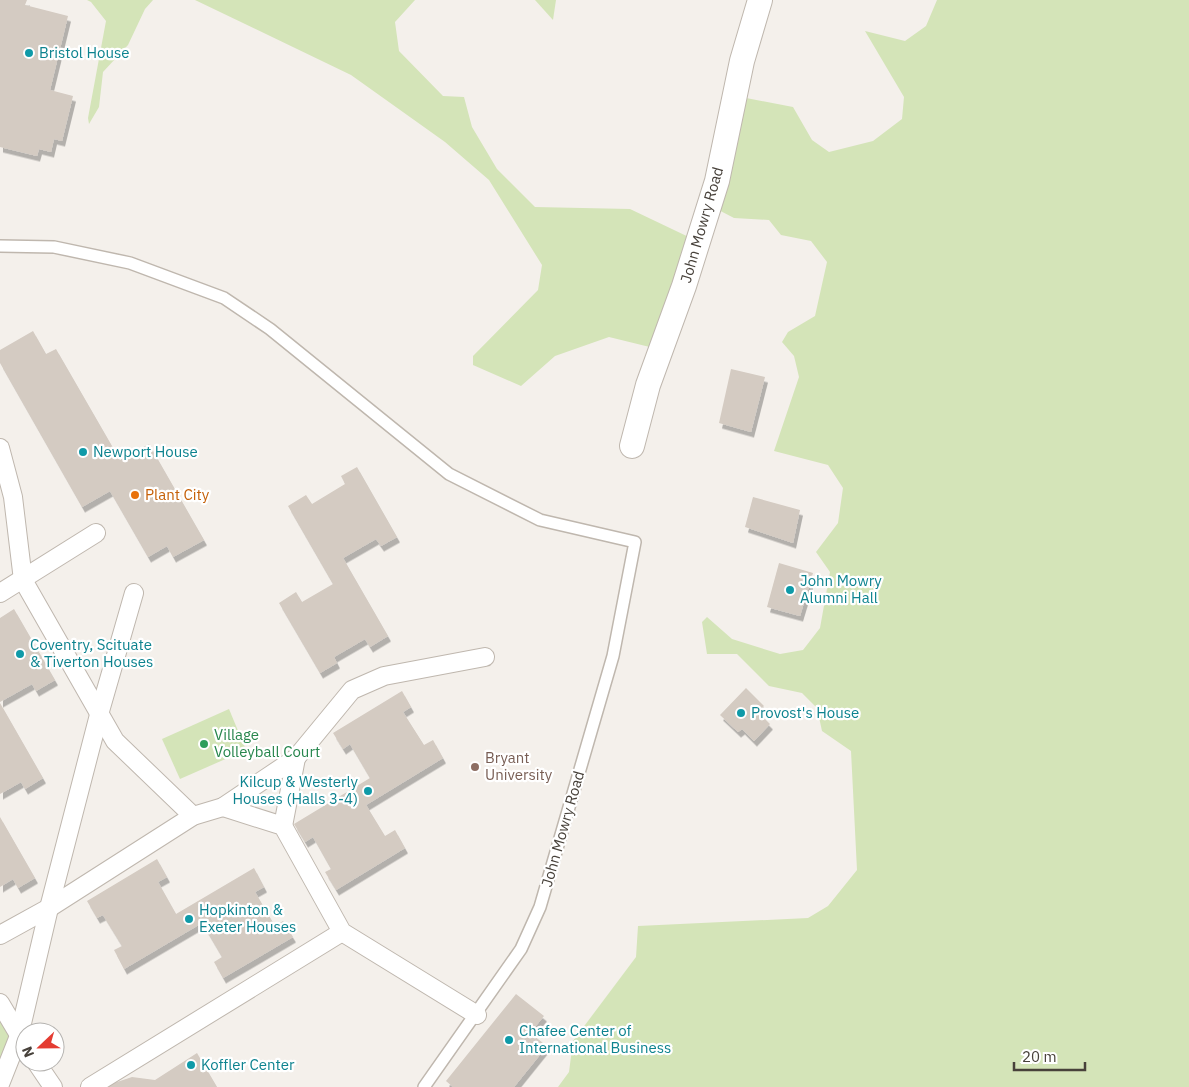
<svg xmlns="http://www.w3.org/2000/svg" width="1189" height="1087" viewBox="0 0 1189 1087" font-family="'IBM Plex Sans',sans-serif">
<style>
.green{fill:#d4e4b8}
.building{fill:#d4cbc2;filter:url(#shadow)}
.lines{fill:none;stroke-linecap:round;stroke-linejoin:round}
.service-casing{stroke:#bfb7ae;stroke-width:14}
.pedestrian-casing{stroke:#bfb7ae;stroke-width:20}
.minor-casing{stroke:#bfb7ae;stroke-width:26}
.service{stroke:#fff;stroke-width:11}
.pedestrian{stroke:#fff;stroke-width:18}
.minor{stroke:#fff;stroke-width:24}
.culture-dot{fill:#0f9aa8;stroke:#fff;stroke-width:2}
.food-dot{fill:#e8710a;stroke:#fff;stroke-width:2}
.leisure-dot{fill:#2e9e5b;stroke:#fff;stroke-width:2}
.education-dot{fill:#8d6e63;stroke:#fff;stroke-width:2}
.labels{text-anchor:middle;stroke-width:4.5;stroke-linejoin:round;paint-order:stroke}
.culture-label{font-size:15px;fill:#0d838f;stroke:#fff;text-anchor:start}
.street-label{font-size:15px;fill:#47413a;stroke:#fff}
.food-label{font-size:15px;fill:#c56008;stroke:#fff;text-anchor:start}
.leisure-label{font-size:15px;fill:#27864d;stroke:#fff;text-anchor:start}
.education-label{font-size:15px;fill:#785e54;stroke:#fff;text-anchor:start}
</style>
<defs>
<filter id="shadow"><feDropShadow dx="3" dy="5.5" stdDeviation="0" flood-color="#0004"/></filter>
</defs>
<rect width="100%" height="100%" fill="#f4f0eb"/>
<g class="green">
<path d="M 87,0 L 153,0 L 145,9 L 128,45 L 103,72 L 99,107 L 89,124 L 88,118 L 106,21 L 91,2 Z"/>
<path d="M 195,0 L 415,0 L 395,22 L 399,51 L 443,96 L 464,97 L 472,127 L 497,169 L 535,207 L 630,209 L 695,240 L 666,351 L 609,337 L 555,356 L 521,386 L 473,365 L 473,356 L 538,290 L 542,265 L 489,180 L 445,142 L 351,75 Z"/>
<path d="M 535,0 L 556,0 L 553,20 Z"/>
<path d="M 937,0 L 1189,0 L 1189,1087 L 558,1087 L 569,1072 L 573,1041 L 636,957 L 638,926 L 808,918 L 828,906 L 857,870 L 851,751 L 822,731 L 817,708 L 802,693 L 769,686 L 737,654 L 707,654 L 702,622 L 707,617 L 732,639 L 780,654 L 803,650 L 820,628 L 830,572 L 816,552 L 838,523 L 843,488 L 828,465 L 774,451 L 799,377 L 794,356 L 782,342 L 788,332 L 815,316 L 827,262 L 811,241 L 781,235 L 769,220 L 734,218 L 707,204 L 736,96 L 793,107 L 812,140 L 829,152 L 873,141 L 902,119 L 904,97 L 865,31 L 905,41 L 926,26 Z"/>
<path d="M 229,709 L 246,750 L 180,779 L 162,739 Z"/>
<path d="M 0,1003 L 19,1036 L 0,1084 Z"/>
</g>
<g class="building">
<path d="M 0,0 L 27,0 L 25,5 L 68,16 L 50,90 L 73,96 L 62,141 L 54,139 L 51,152 L 39,149 L 37,156 L 0,147 Z"/>
<path d="M 33,331 L 46,354 L 56,349 L 120,460 L 149,444 L 204,540 L 173,557 L 167,546 L 148,557 L 110,491 L 82,507 L 0,363 L 0,350 Z"/>
<path d="M 731,369 L 765,377 L 751,432 L 719,423 Z"/>
<path d="M 357,467 L 397,537 L 381,546 L 376,539 L 343,558 L 388,636 L 370,647 L 365,639 L 334,657 L 337,663 L 320,673 L 279,603 L 296,592 L 302,602 L 333,584 L 288,506 L 306,495 L 312,504 L 345,484 L 341,476 Z"/>
<path d="M 753,497 L 800,510 L 793,543 L 745,527 Z"/>
<path d="M 779,563 L 813,573 L 800,616 L 767,607 Z"/>
<path d="M 14,609 L 55,680 L 36,691 L 32,684 L 0,702 L 0,618 Z"/>
<path d="M 746,688 L 764,706 L 758,712 L 770,724 L 754,741 L 742,729 L 738,732 L 720,715 Z"/>
<path d="M 402,691 L 411,707 L 403,712 L 424,745 L 433,740 L 443,758 L 366,805 L 385,836 L 395,830 L 405,848 L 336,890 L 325,872 L 331,869 L 313,837 L 305,842 L 294,824 L 370,778 L 350,744 L 343,749 L 333,733 Z"/>
<path d="M 0,703 L 43,778 L 25,789 L 21,782 L 0,794 Z"/>
<path d="M 0,817 L 35,878 L 18,888 L 13,879 L 0,887 Z"/>
<path d="M 157,859 L 167,877 L 158,882 L 176,914 L 254,868 L 264,887 L 255,892 L 275,926 L 283,921 L 293,937 L 223,978 L 214,962 L 222,957 L 202,923 L 124,969 L 114,950 L 122,946 L 103,915 L 97,918 L 87,901 Z"/>
<path d="M 516,994 L 544,1016 L 530,1033 L 547,1046 L 514,1087 L 453,1087 L 446,1081 Z"/>
<path d="M 197,1053 L 217,1087 L 102,1087 L 132,1077 L 155,1080 Z"/>
</g>
<g class="lines">
<defs>
<path id="service" d="M 0,246 L 54,247 L 130,263 L 224,298 L 270,329 L 449,474 L 540,520 L 635,542 L 613,656 L 540,907 L 521,949 L 424,1087"/>
<g id="pedestrian">
<path d="M 0,448 L 13,497 L 23,580 L 115,741 L 193,816"/>
<path d="M 0,593 L 96,533"/>
<path d="M 223,807 L 283,826 L 342,932 L 477,1015"/>
<path d="M 283,826 L 296,758"/>
<path d="M 0,935 L 49,908 L 193,816 L 223,807 L 296,758 L 352,690 L 384,676 L 485,657"/>
<path d="M 0,1003 L 22,1040"/>
<path d="M 36,1062 L 53,1087"/>
<path d="M 0,1084 L 19,1036 L 49,908 L 100,711 L 134,593"/>
<path d="M 90,1087 L 342,932"/>
</g>
<path id="minor" d="M 632,446 L 648,385 L 684,286 L 717,181 L 742,61 L 760,0"/>
</defs>
<use href="#service" class="service-casing"/>
<use href="#pedestrian" class="pedestrian-casing"/>
<use href="#minor" class="minor-casing"/>
<use href="#service" class="service"/>
<use href="#pedestrian" class="pedestrian"/>
<use href="#minor" class="minor"/>
</g>
<g class="culture-dot">
<circle cx="29" cy="53" r="5"/>
<circle cx="83" cy="452" r="5"/>
<circle cx="790" cy="590" r="5"/>
<circle cx="20" cy="654" r="5"/>
<circle cx="741" cy="713" r="5"/>
<circle cx="368" cy="791" r="5"/>
<circle cx="189" cy="919" r="5"/>
<circle cx="509" cy="1040" r="5"/>
<circle cx="191" cy="1065" r="5"/>
</g>
<circle class="food-dot" cx="135" cy="495" r="5"/>
<circle class="leisure-dot" cx="204" cy="744" r="5"/>
<circle class="education-dot" cx="475" cy="767" r="5"/>
<g class="labels">
<g class="culture-label">
<text x="39" y="58">Bristol House</text>
<text x="93" y="457">Newport House</text>
<text x="800" y="586">John Mowry<tspan x="800" dy="17">Alumni Hall</tspan></text>
<text x="30" y="650">Coventry, Scituate<tspan x="30" dy="17">&amp; Tiverton Houses</tspan></text>
<text x="751" y="718">Provost's House</text>
<text x="358" y="787" text-anchor="end">Kilcup &amp; Westerly<tspan x="358" dy="17">Houses (Halls 3-4)</tspan></text>
<text x="199" y="915">Hopkinton &amp;<tspan x="199" dy="17">Exeter Houses</tspan></text>
<text x="519" y="1036">Chafee Center of<tspan x="519" dy="17">International Business</tspan></text>
<text x="201" y="1070">Koffler Center</text>
</g>
<g class="street-label">
<text transform="translate(702 225) rotate(-74)" y="5">John Mowry Road</text>
<text transform="translate(563 829) rotate(-74)" y="5">John Mowry Road</text>
</g>
<g class="food-label">
<text x="145" y="500">Plant City</text>
</g>
<g class="leisure-label">
<text x="214" y="740">Village<tspan x="214" dy="17">Volleyball Court</tspan></text>
</g>
<g class="education-label">
<text x="485" y="763">Bryant<tspan x="485" dy="17">University</tspan></text>
</g>
</g>
<g transform="translate(40 1047) rotate(248)"><circle r="24" fill="#ffffff" stroke="#b5b3b0"/>
<path d="M0-4L9 19L0 12L-9 19Z" fill="#e43c32"/>
<text y="-8" font-size="14" font-weight="bold" text-anchor="middle" fill="#47413a">N</text>
</g>
<path d="M1014 1062v8h71v-8" fill="none" stroke="#47413a" stroke-width="2.5"/>
<text x="1022" y="1062" font-size="15" fill="#47413a" stroke="#ffffff" stroke-width="4" paint-order="stroke">20 m</text>
</svg>
